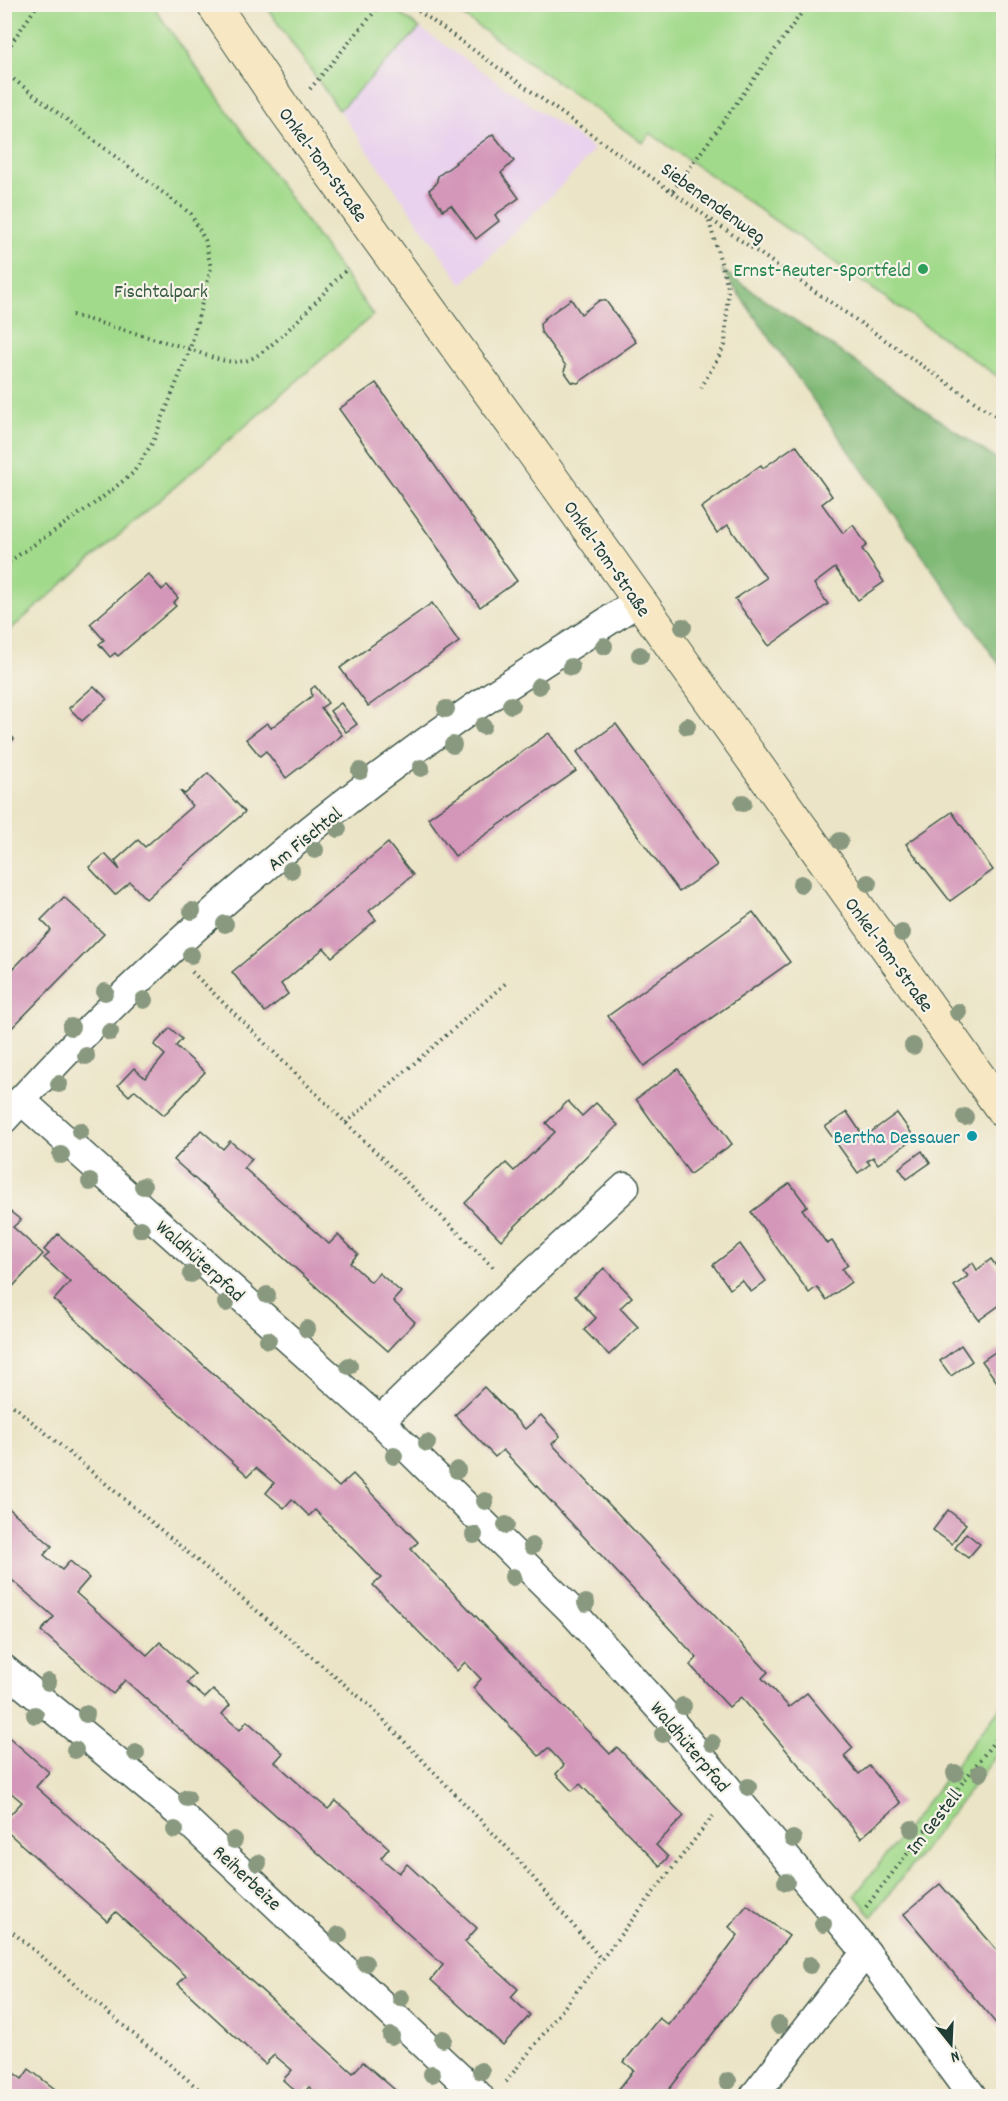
<svg xmlns="http://www.w3.org/2000/svg" width="1008" height="2101" viewBox="0 0 1008 2101" font-family="Dekko,sans-serif">
<style>
.built{fill:#e9d2ed}
.green{fill:#a2da8b;stroke:#608c60;stroke-width:1.5}
.forest{fill:#81ba77;stroke:#507c56;stroke-width:1.5}
.building{fill:#d497b9}
.lines{fill:none;stroke-linecap:round;stroke-linejoin:round}
.street-casing{stroke:#3e564a;stroke-width:31}
.secondary-casing{stroke:#3e564a;stroke-width:35}
.path{stroke:#3e564a;stroke-width:4;stroke-dasharray:1.5 4.5;stroke-linecap:butt}
.street{stroke:#fff;stroke-width:28}
.secondary{stroke:#f7e8c3;stroke-width:33}
.tree{fill:#89997f}
.leisure-dot{fill:#2e9e5b;stroke:#f7f3e8;stroke-width:2}
.culture-dot{fill:#0f9aa8;stroke:#f7f3e8;stroke-width:2}
.labels{text-anchor:middle;stroke-width:4.5;stroke-linejoin:round;paint-order:stroke}
.street-label{font-size:20px;fill:#1f3d34;stroke:#f7f3e8}
.leisure-label{font-size:20px;fill:#27864d;stroke:#f7f3e8;text-anchor:end}
.park-label{font-size:20px;fill:#395c45;stroke:#f7f3e8}
.culture-label{font-size:20px;fill:#0d838f;stroke:#f7f3e8;text-anchor:end}
</style>
<rect width="100%" height="100%" fill="#f7f3e8"/>
<filter id="ink" filterUnits="userSpaceOnUse"><feTurbulence type="fractalNoise" baseFrequency=".0167" numOctaves="2"/><feDisplacementMap in="SourceGraphic" scale="12" xChannelSelector="R" yChannelSelector="G"/><feConvolveMatrix kernelMatrix="1 2 1 2 8 2 1 2 1" color-interpolation-filters="sRGB"/></filter>
<filter id="wash" filterUnits="userSpaceOnUse"><feTurbulence type="fractalNoise" baseFrequency=".008" numOctaves="4" result="noise"/><feDisplacementMap in="SourceGraphic" scale="24" xChannelSelector="R" yChannelSelector="G"/><feGaussianBlur stdDeviation="1.35" result="paint"/><feColorMatrix in="noise" values="0 0 0 0 0 0 0 0 0 0 0 0 0 0 0 0 0 1.4 0 .05"/><feComposite in="paint" operator="in"/></filter>
<g filter="url(#wash)">
<rect width="100%" height="100%" fill="#ebe4c6"/>
<path class="built" d="M 420,28 L 594,149 L 577,170 L 462,284 L 339,110 Z"/>
<g class="green">
<path d="M 5,4 L 152,5 L 373,315 L 5,634 Z"/>
<path d="M 265,5 L 387,5 L 420,28 L 339,110 Z"/>
<path d="M 448,5 L 1003,5 L 1003,380 L 650,133 L 643,143 Z"/>
<path d="M 1003,1704 L 1003,1747 L 872,1916 L 855,1895 Z"/>
</g>
<path class="forest" d="M 722,270 L 1003,464 L 1003,670 Z"/>
<g id="blocks">
<g class="building">
<path d="M 493,134 L 514,161 L 501,173 L 519,198 L 495,215 L 499,221 L 476,239 L 451,205 L 443,210 L 429,190 L 436,184 L 438,176 L 456,163 L 455,162 Z"/>
<path d="M 571,299 L 581,314 L 600,300 L 606,301 L 636,342 L 578,383 L 572,382 L 564,371 L 566,366 L 541,332 L 540,324 L 545,318 Z"/>
<path d="M 376,383 L 517,581 L 480,607 L 339,409 Z"/>
<path d="M 796,445 L 832,496 L 822,504 L 843,533 L 853,525 L 867,545 L 862,549 L 884,582 L 858,600 L 835,568 L 814,584 L 828,604 L 769,646 L 735,599 L 766,578 L 728,525 L 717,533 L 701,508 L 761,465 L 763,468 Z"/>
<path d="M 148,574 L 162,590 L 167,585 L 178,598 L 173,603 L 176,606 L 118,656 L 115,653 L 110,657 L 99,644 L 104,640 L 90,624 Z"/>
<path d="M 432,603 L 459,642 L 368,706 L 340,668 Z"/>
<path d="M 94,686 L 107,699 L 82,721 L 69,708 Z"/>
<path d="M 315,686 L 328,703 L 321,708 L 342,735 L 286,778 L 266,751 L 260,756 L 246,739 L 267,723 L 271,728 L 285,717 L 312,696 L 311,689 Z"/>
<path d="M 341,703 L 357,724 L 346,732 L 330,711 Z"/>
<path d="M 616,724 L 717,865 L 679,892 L 577,752 Z"/>
<path d="M 4,728 L 14,739 L 4,748 Z"/>
<path d="M 549,733 L 576,771 L 455,856 L 428,818 Z"/>
<path d="M 208,773 L 245,812 L 146,899 L 130,882 L 115,895 L 89,867 L 105,854 L 120,870 L 115,861 L 138,840 L 145,847 L 192,806 L 180,791 L 185,794 Z"/>
<path d="M 952,812 L 993,870 L 950,901 L 906,844 Z"/>
<path d="M 388,843 L 413,875 L 369,911 L 376,920 L 332,957 L 324,948 L 281,984 L 288,994 L 265,1012 L 232,972 Z"/>
<path d="M 64,897 L 104,934 L 4,1036 L 4,963 L 12,970 L 51,930 L 41,920 Z"/>
<path d="M 753,912 L 790,962 L 644,1066 L 608,1016 Z"/>
<path d="M 170,1028 L 182,1039 L 176,1046 L 205,1072 L 164,1115 L 135,1090 L 129,1096 L 118,1085 L 134,1068 L 145,1078 L 155,1067 L 165,1055 L 154,1045 Z"/>
<path d="M 678,1069 L 732,1144 L 690,1174 L 636,1099 Z"/>
<path d="M 568,1101 L 582,1116 L 596,1103 L 618,1125 L 501,1240 L 465,1203 L 506,1163 L 514,1171 L 534,1152 L 555,1132 L 546,1123 Z"/>
<path d="M 847,1112 L 864,1137 L 897,1113 L 915,1138 L 878,1164 L 873,1157 L 867,1161 L 870,1164 L 858,1173 L 825,1127 Z"/>
<path d="M 201,1130 L 223,1149 L 230,1141 L 252,1159 L 244,1168 L 329,1244 L 338,1235 L 358,1254 L 350,1263 L 371,1282 L 379,1273 L 401,1292 L 393,1301 L 415,1322 L 388,1351 L 174,1160 Z"/>
<path d="M 922,1151 L 930,1163 L 907,1179 L 899,1168 Z"/>
<path d="M 790,1183 L 807,1206 L 802,1209 L 827,1244 L 832,1241 L 848,1265 L 842,1269 L 851,1282 L 826,1300 L 817,1287 L 809,1293 L 751,1212 Z"/>
<path d="M 8,1210 L 21,1220 L 13,1227 L 43,1254 L 4,1296 L 4,1213 Z"/>
<path d="M 58,1234 L 339,1487 L 353,1474 L 418,1542 L 411,1549 L 428,1567 L 610,1754 L 617,1747 L 684,1816 L 656,1845 L 668,1857 L 660,1866 L 580,1784 L 572,1791 L 556,1774 L 564,1765 L 548,1748 L 539,1756 L 473,1688 L 481,1679 L 465,1662 L 457,1671 L 373,1585 L 381,1578 L 320,1515 L 315,1510 L 309,1516 L 292,1499 L 284,1508 L 266,1493 L 274,1483 L 256,1468 L 248,1476 L 54,1300 L 70,1282 L 44,1258 L 49,1254 L 44,1250 Z"/>
<path d="M 740,1244 L 766,1281 L 751,1292 L 742,1280 L 730,1289 L 713,1265 Z"/>
<path d="M 991,1259 L 1004,1277 L 1004,1302 L 979,1320 L 954,1286 L 968,1276 L 963,1270 L 973,1263 L 977,1270 Z"/>
<path d="M 604,1268 L 632,1297 L 620,1308 L 638,1327 L 609,1355 L 584,1330 L 596,1318 L 575,1296 Z"/>
<path d="M 961,1345 L 972,1361 L 951,1376 L 940,1361 Z"/>
<path d="M 1004,1346 L 1004,1392 L 982,1361 Z"/>
<path d="M 484,1387 L 525,1429 L 541,1415 L 560,1436 L 552,1444 L 768,1672 L 762,1678 L 789,1707 L 807,1693 L 853,1748 L 844,1756 L 859,1774 L 869,1766 L 901,1803 L 861,1838 L 741,1697 L 729,1707 L 690,1665 L 697,1658 L 503,1450 L 495,1457 L 455,1415 Z"/>
<path d="M 4,1504 L 52,1546 L 44,1555 L 62,1570 L 70,1561 L 89,1578 L 76,1593 L 147,1655 L 160,1642 L 195,1674 L 187,1683 L 205,1698 L 213,1690 L 230,1705 L 222,1714 L 240,1730 L 247,1721 L 283,1753 L 275,1762 L 310,1794 L 328,1809 L 336,1801 L 389,1848 L 381,1858 L 399,1873 L 407,1864 L 477,1928 L 465,1942 L 518,1989 L 511,1997 L 530,2015 L 503,2045 L 431,1980 L 443,1965 L 125,1680 L 113,1694 L 41,1631 L 54,1617 L 4,1573 Z"/>
<path d="M 948,1510 L 966,1524 L 952,1544 L 933,1530 Z"/>
<path d="M 966,1533 L 980,1544 L 968,1558 L 955,1548 Z"/>
<path d="M 4,1733 L 49,1772 L 36,1787 L 54,1803 L 353,2073 L 363,2062 L 402,2096 L 320,2096 L 309,2087 L 301,2096 L 283,2080 L 292,2070 L 274,2055 L 265,2064 L 178,1984 L 186,1976 L 169,1960 L 116,1912 L 107,1921 L 4,1829 L 4,1821 L 22,1802 L 4,1787 Z"/>
<path d="M 940,1884 L 1004,1958 L 1004,2033 L 904,1914 Z"/>
<path d="M 747,1905 L 789,1936 L 664,2096 L 613,2096 L 634,2070 L 624,2062 L 659,2018 L 668,2025 L 704,1980 L 738,1935 L 729,1927 Z"/>
<path d="M 4,2066 L 22,2079 L 29,2069 L 64,2096 L 4,2096 Z"/>
</g>
</g>
</g>
<g filter="url(#ink)">
<use href="#blocks" fill-opacity="0" stroke="#3e564a" stroke-width="1.5"/>
<g class="lines">
<defs>
<g id="street">
<path d="M 21,1100 L 380,1421 L 570,1609 L 669,1719 L 866,1952 L 972,2096"/>
<path d="M 4,1119 C 143,965 304,825 475,707 C 529,671 584,637 639,601"/>
<path d="M 380,1421 L 516,1288 L 625,1187"/>
<path d="M 4,1669 L 179,1813 L 479,2096"/>
<path d="M 754,2096 L 866,1952"/>
</g>
<path id="secondary" d="M 213,4 L 287,113 L 559,488 L 1004,1112"/>
</defs>
<use href="#street" class="street-casing"/>
<use href="#secondary" class="secondary-casing"/>
<g class="path">
<path d="M 409,4 L 707,217 L 1004,422"/>
<path d="M 4,54 L 38,4"/>
<path d="M 4,72 L 191,214 L 205,240 L 211,268 L 190,349 L 72,315"/>
<path d="M 310,89 L 381,4"/>
<path d="M 673,191 L 808,4"/>
<path d="M 701,388 L 725,345 L 728,287 L 708,218"/>
<path d="M 4,565 L 98,501 L 133,473 L 153,442 L 190,349 C 208,356 225,364 244,361 C 268,358 328,287 348,268"/>
<path d="M 192,972 L 493,1267"/>
<path d="M 346,1123 L 506,983"/>
<path d="M 4,1398 L 369,1705 L 516,1857 L 601,1959"/>
<path d="M 866,1907 L 1004,1729"/>
<path d="M 4,1925 L 207,2096"/>
<path d="M 506,2082 L 713,1816"/>
</g>
<use href="#street" class="street"/>
<use href="#secondary" class="secondary"/>
</g>
<g class="tree">
<circle cx="683" cy="627" r="9"/>
<circle cx="604" cy="646" r="9"/>
<circle cx="640" cy="655" r="9"/>
<circle cx="571" cy="667" r="9"/>
<circle cx="539" cy="686" r="9"/>
<circle cx="511" cy="705" r="9"/>
<circle cx="446" cy="709" r="9"/>
<circle cx="483" cy="726" r="9"/>
<circle cx="687" cy="726" r="9"/>
<circle cx="453" cy="745" r="9"/>
<circle cx="421" cy="768" r="9"/>
<circle cx="360" cy="771" r="9"/>
<circle cx="743" cy="803" r="9"/>
<circle cx="338" cy="829" r="9"/>
<circle cx="840" cy="841" r="9"/>
<circle cx="315" cy="850" r="9"/>
<circle cx="291" cy="870" r="9"/>
<circle cx="868" cy="883" r="9"/>
<circle cx="801" cy="884" r="9"/>
<circle cx="192" cy="911" r="9"/>
<circle cx="225" cy="924" r="9"/>
<circle cx="902" cy="933" r="9"/>
<circle cx="191" cy="955" r="9"/>
<circle cx="105" cy="992" r="9"/>
<circle cx="144" cy="1000" r="9"/>
<circle cx="958" cy="1012" r="9"/>
<circle cx="71" cy="1027" r="9"/>
<circle cx="110" cy="1032" r="9"/>
<circle cx="913" cy="1046" r="9"/>
<circle cx="86" cy="1056" r="9"/>
<circle cx="59" cy="1084" r="9"/>
<circle cx="965" cy="1117" r="9"/>
<circle cx="80" cy="1131" r="9"/>
<circle cx="61" cy="1155" r="9"/>
<circle cx="90" cy="1182" r="9"/>
<circle cx="143" cy="1186" r="9"/>
<circle cx="141" cy="1229" r="9"/>
<circle cx="191" cy="1274" r="9"/>
<circle cx="267" cy="1295" r="9"/>
<circle cx="226" cy="1303" r="9"/>
<circle cx="307" cy="1329" r="9"/>
<circle cx="268" cy="1340" r="9"/>
<circle cx="349" cy="1366" r="9"/>
<circle cx="427" cy="1443" r="9"/>
<circle cx="394" cy="1456" r="9"/>
<circle cx="457" cy="1470" r="9"/>
<circle cx="485" cy="1501" r="9"/>
<circle cx="506" cy="1525" r="9"/>
<circle cx="474" cy="1535" r="9"/>
<circle cx="532" cy="1546" r="9"/>
<circle cx="513" cy="1577" r="9"/>
<circle cx="586" cy="1603" r="9"/>
<circle cx="48" cy="1682" r="9"/>
<circle cx="683" cy="1706" r="9"/>
<circle cx="86" cy="1714" r="9"/>
<circle cx="35" cy="1715" r="9"/>
<circle cx="663" cy="1734" r="9"/>
<circle cx="712" cy="1743" r="9"/>
<circle cx="75" cy="1750" r="9"/>
<circle cx="136" cy="1753" r="9"/>
<circle cx="955" cy="1773" r="9"/>
<circle cx="980" cy="1773" r="9"/>
<circle cx="748" cy="1787" r="9"/>
<circle cx="187" cy="1798" r="9"/>
<circle cx="912" cy="1829" r="9"/>
<circle cx="175" cy="1830" r="9"/>
<circle cx="793" cy="1839" r="9"/>
<circle cx="234" cy="1840" r="9"/>
<circle cx="258" cy="1863" r="9"/>
<circle cx="786" cy="1882" r="9"/>
<circle cx="823" cy="1924" r="9"/>
<circle cx="339" cy="1935" r="9"/>
<circle cx="365" cy="1963" r="9"/>
<circle cx="810" cy="1965" r="9"/>
<circle cx="401" cy="1998" r="9"/>
<circle cx="779" cy="2025" r="9"/>
<circle cx="391" cy="2036" r="9"/>
<circle cx="443" cy="2039" r="9"/>
<circle cx="481" cy="2071" r="9"/>
<circle cx="432" cy="2074" r="9"/>
<circle cx="728" cy="2081" r="9"/>
</g>
</g>
<circle class="leisure-dot" cx="923" cy="269" r="6"/>
<circle class="culture-dot" cx="972" cy="1136" r="6"/>
<g class="labels">
<g class="street-label">
<text transform="translate(324 164) rotate(54)" y="7">Onkel-Tom-Straße</text>
<text transform="translate(714 202) rotate(36)" y="7">Siebenendenweg</text>
<text transform="translate(608 558) rotate(55)" y="7">Onkel-Tom-Straße</text>
<text transform="translate(304 838) rotate(-39)" y="7">Am Fischtal</text>
<text transform="translate(890 954) rotate(54)" y="7">Onkel-Tom-Straße</text>
<text transform="translate(201 1260) rotate(42)" y="7">Waldhüterpfad</text>
<text transform="translate(691 1746) rotate(50)" y="7">Waldhüterpfad</text>
<text transform="translate(933 1821) rotate(-52)" y="7">Im Gestell</text>
<text transform="translate(248 1877) rotate(43)" y="7">Reiherbeize</text>
</g>
<g class="leisure-label">
<text x="911" y="276">Ernst-Reuter-Sportfeld</text>
</g>
<g class="park-label">
<text x="161" y="297">Fischtalpark</text>
</g>
<g class="culture-label">
<text x="960" y="1143">Bertha Dessauer</text>
</g>
</g>
<rect width="1008" height="2101" fill="none" stroke="#f7f3e8" stroke-width="24"/>
<g transform="translate(951 2044) rotate(162)" stroke="#f7f3e8" stroke-width="4.5" paint-order="stroke">
<path d="M0-4.5L10 22L0 15L-10 22Z" fill="#1f3d34"/>
<text y="-9" font-size="16" font-weight="bold" text-anchor="middle" fill="#1f3d34">N</text>
</g>
</svg>
